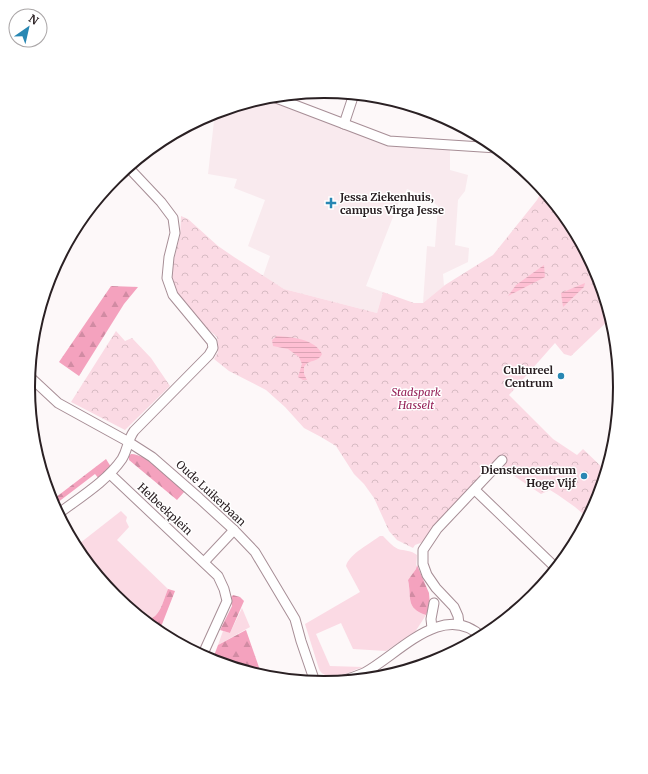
<svg xmlns="http://www.w3.org/2000/svg" width="648" height="774" viewBox="0 0 648 774" font-family="Merriweather,serif">
<style>
.built{fill:#f9eaee}
.green{fill:#fbdae4}
.forest{fill:url(#forest-firs)}
.park{fill:url(#park-crowns)}
.water{fill:url(#water-rules)}
.lines{fill:none;stroke-linecap:round;stroke-linejoin:round}
.minor-casing{stroke:#a78e96;stroke-width:11}
.minor{stroke:#fff;stroke-width:9}
.poi-dot{fill:#2887b3;stroke:#fff;stroke-width:1.5}
.labels{text-anchor:middle;stroke-width:3;stroke-linejoin:round;paint-order:stroke}
.poi-label{font-size:11px;font-weight:bold;fill:#2a2023;stroke:#fff;text-anchor:end}
.park-label{font-size:11px;font-style:italic;fill:#952157;stroke:#fff}
.street-label{font-size:11px;fill:#2a2023;stroke:#fff}
.rim{fill:none;stroke:#2a2023;stroke-width:2}
</style>
<defs>
<pattern id="forest-firs" width="22" height="20" patternUnits="userSpaceOnUse"><rect width="22" height="20" fill="#f4a2be"/><path d="M5 1l3.5 6h-7zM16 11l3.5 6h-7z" fill="#d18ba3"/></pattern>
<pattern id="park-crowns" width="20" height="18" patternUnits="userSpaceOnUse"><rect width="20" height="18" fill="#fbdae4"/><path d="M2 6a3 3 0 1 1 6 0M12 15a3 3 0 1 1 6 0" fill="none" stroke="#d7bbc3"/></pattern>
<pattern id="water-rules" width="6" height="5" patternUnits="userSpaceOnUse"><rect width="6" height="5" fill="#febfd3"/><path d="M0 2.5h6" fill="none" stroke="#daa4b5"/></pattern>
</defs>
<rect width="100%" height="100%" fill="#fdf8f9"/>
<path class="built" d="M 261,98 L 379,142 L 450,149 L 450,170 L 468,175 L 465,191 L 458,200 L 455,245 L 469,248 L 468,262 L 443,274 L 444,286 L 423,303 L 427,246 L 435,247 L 438,206 L 426,197 L 407,189 L 403,198 L 400,199 L 366,286 L 383,292 L 377,313 L 284,289 L 263,276 L 270,256 L 248,246 L 265,200 L 234,188 L 237,179 L 208,174 L 215,112 Z"/>
<g class="green">
<path d="M 121,511 L 127,517 L 126,521 L 129,527 L 117,540 L 168,589 C 164,598 161,614 152,618 C 125,608 116,598 98,576 L 99,572 L 91,564 L 89,565 L 75,547 Z"/>
<path d="M 380,536 L 383,536 C 388,541 392,546 398,549 C 405,551 411,550 417,555 L 416,569 L 408,580 C 412,598 405,608 426,615 L 415,632 L 386,651 L 353,649 L 341,623 L 316,634 L 330,666 L 363,667 C 350,671 327,685 319,669 L 305,624 L 360,592 L 346,566 C 349,554 371,543 380,536 Z"/>
<path d="M 242,608 L 250,627 L 218,645 L 223,631 L 230,633 Z"/>
</g>
<g class="forest">
<path d="M 111,286 L 138,287 L 124,304 L 79,376 L 59,362 Z"/>
<path d="M 131,454 C 148,454 172,480 185,491 L 177,500 L 129,460 L 129,456 Z"/>
<path d="M 106,459 L 111,467 L 99,479 L 95,474 L 53,506 L 51,501 Z"/>
<path d="M 417,565 L 429,593 L 430,605 L 426,615 C 405,608 412,598 408,580 L 416,569 Z"/>
<path d="M 168,589 L 175,591 L 159,632 L 123,603 L 137,613 L 152,618 C 161,614 164,598 168,589 Z"/>
<path d="M 233,595 L 240,597 L 244,601 L 230,633 L 220,630 L 232,606 L 230,598 Z"/>
<path d="M 246,630 L 262,676 L 212,661 L 218,645 Z"/>
</g>
<g class="park">
<path d="M 543,189 L 561,211 L 574,235 L 582,245 L 598,274 L 611,318 L 571,356 L 564,354 L 555,343 L 509,395 L 553,439 L 577,455 L 583,449 L 606,471 L 597,500 L 588,518 L 575,507 L 558,495 L 550,490 L 541,494 L 501,467 L 437,523 L 423,542 L 415,545 L 413,548 L 397,540 L 389,531 L 374,498 L 364,484 L 354,474 L 336,446 L 321,437 L 304,428 L 285,407 L 266,390 L 229,371 L 214,359 L 218,352 L 218,344 L 217,337 L 192,315 L 179,298 L 172,279 L 173,263 L 180,236 L 181,216 L 188,219 L 218,246 L 234,257 L 284,289 L 377,313 L 383,292 L 414,303 L 423,303 L 445,285 L 493,255 L 537,200 Z"/>
<path d="M 116,331 L 125,341 L 132,338 L 151,358 L 170,386 L 125,430 L 71,402 Z"/>
</g>
<g class="water">
<path d="M 544,265 L 545,277 L 508,296 L 516,285 Z"/>
<path d="M 585,283 L 584,287 L 563,307 L 561,293 Z"/>
<path d="M 277,336 C 292,337 315,339 322,354 C 318,363 308,359 304,367 L 304,374 L 307,380 L 303,380 L 298,377 L 302,364 L 299,357 L 288,349 L 273,346 L 272,340 Z"/>
</g>
<g class="lines">
<defs>
<g id="minor">
<path d="M 271,96 L 389,141 L 497,148"/>
<path d="M 344,124 L 354,94"/>
<path d="M 29,376 L 58,403 L 127,441 L 152,457 L 199,498 L 234,530 L 255,552 L 295,619 L 301,641 L 315,682"/>
<path d="M 110,474 L 218,576 L 224,589 L 227,601 L 202,656"/>
<path d="M 475,490 L 556,568"/>
<path d="M 58,514 C 79,498 107,481 122,459 C 128,449 127,441 134,431 L 209,355 L 213,348 L 212,342 L 173,295 L 167,278 L 169,257 L 175,233 L 173,218 L 161,202 L 128,167"/>
<path d="M 204,562 L 234,530"/>
<path d="M 459,624 L 458,616 L 454,607 L 436,588 L 427,575 L 423,564 L 423,550 L 437,529 L 502,460"/>
<path d="M 432,628 L 431,619 L 434,603"/>
<path d="M 341,681 C 348,679 357,676 364,673 C 399,654 443,600 482,637"/>
</g>
</defs>
<use href="#minor" class="minor-casing"/>
<use href="#minor" class="minor"/>
</g>
<g class="poi-dot">
<path d="M329 197h4v4h4v4h-4v4h-4v-4h-4v-4h4z"/>
<circle cx="561" cy="376" r="4"/>
<circle cx="584" cy="476" r="4"/>
</g>
<g class="labels">
<g class="poi-label">
<text x="340" y="201" text-anchor="start">Jessa Ziekenhuis,<tspan x="340" dy="13">campus Virga Jesse</tspan></text>
<text x="553" y="374">Cultureel<tspan x="553" dy="13">Centrum</tspan></text>
<text x="576" y="474">Dienstencentrum<tspan x="576" dy="13">Hoge Vijf</tspan></text>
</g>
<g class="park-label">
<text x="416" y="396">Stadspark<tspan x="416" dy="13">Hasselt</tspan></text>
</g>
<g class="street-label">
<text transform="translate(211 493) rotate(43)" y="4">Oude Luikerbaan</text>
<text transform="translate(165 509) rotate(43)" y="4">Helbeekplein</text>
</g>
</g>
<path d="M0 0H648V774H0ZM35 387a289 289 0 1 1 578 0a289 289 0 1 1-578 0Z" fill="#fff" fill-rule="evenodd"/>
<path class="rim" d="M35 387a289 289 0 1 1 578 0a289 289 0 1 1-578 0Z"/>
<g transform="translate(28 28) rotate(34)"><circle r="19" fill="#ffffff" stroke="#aaa6a7"/>
<path d="M0-3L7 15L0 10L-7 15Z" fill="#2887b3"/>
<text y="-6" font-size="11" font-weight="bold" text-anchor="middle" fill="#2a2023">N</text>
</g>
</svg>
